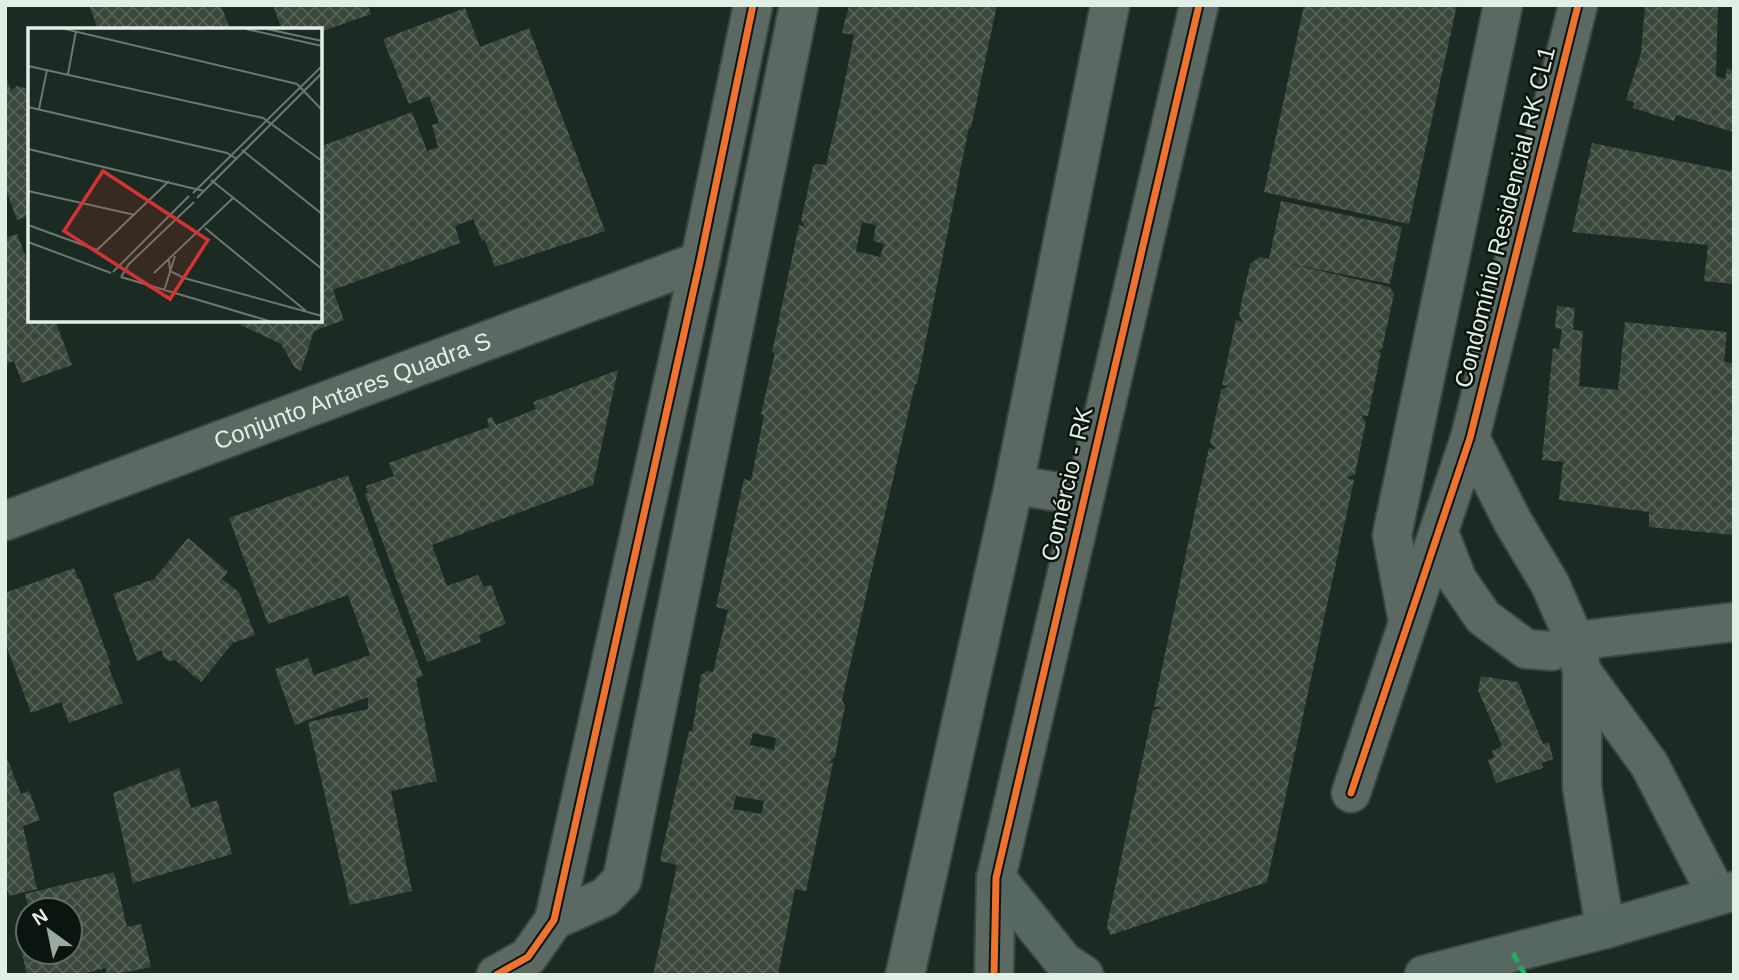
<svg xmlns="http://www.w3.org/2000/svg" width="1739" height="980" viewBox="0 0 1739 980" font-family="Helvetica,sans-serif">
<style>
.building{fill:url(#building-cross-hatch);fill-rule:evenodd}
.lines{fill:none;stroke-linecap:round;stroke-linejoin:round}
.minor-casing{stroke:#3b4640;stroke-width:42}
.major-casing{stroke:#3b4640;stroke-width:42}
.minor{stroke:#5c6862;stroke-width:38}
.major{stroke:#576862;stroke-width:38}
.quiet{stroke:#26ab63;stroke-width:5;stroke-dasharray:10 5;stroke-linecap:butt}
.cycleway-casing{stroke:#0a150f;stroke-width:11}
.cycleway{stroke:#ef722f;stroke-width:7}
.labels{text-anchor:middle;stroke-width:5;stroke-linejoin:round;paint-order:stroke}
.street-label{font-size:24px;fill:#e1f0e7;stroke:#0a150f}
.inset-road{fill:none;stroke:#6a7971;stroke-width:2}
.view{fill:#d73232;fill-opacity:0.15;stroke:#d73232;stroke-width:3.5}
.inset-edge{fill:none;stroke:#e1f0e7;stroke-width:3.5}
</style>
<defs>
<pattern id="building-cross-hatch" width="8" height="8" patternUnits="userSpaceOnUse" patternTransform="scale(1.75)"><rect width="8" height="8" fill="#3b473a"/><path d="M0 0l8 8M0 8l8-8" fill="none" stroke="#576256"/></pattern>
</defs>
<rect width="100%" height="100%" fill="#1b2a22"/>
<g class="building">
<path d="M 89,5 L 221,5 L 230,30 L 98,30 Z"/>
<path d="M 273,5 L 368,5 L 371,14 L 320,32 L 320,30 L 282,30 Z"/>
<path d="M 849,5 L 997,5 L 971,128 L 969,127 L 917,384 L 915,384 L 842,700 L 845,706 L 835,757 L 829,762 L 833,763 L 806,891 L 795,889 L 778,975 L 653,975 L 677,865 L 660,861 L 689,731 L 692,732 L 701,675 L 707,671 L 713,672 L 728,610 L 716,607 L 744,479 L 751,481 L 764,415 L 761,414 L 775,353 L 772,352 L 799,225 L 805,227 L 801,220 L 813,167 L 816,164 L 826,165 L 841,100 L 854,35 L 842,33 ZM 862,222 L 876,225 L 873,241 L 884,244 L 880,257 L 856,251 ZM 753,733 L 776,738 L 774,750 L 750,745 ZM 736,796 L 764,801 L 761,814 L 733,809 Z"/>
<path d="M 1304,5 L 1457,5 L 1409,224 L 1264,192 Z"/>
<path d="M 1645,5 L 1718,5 L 1716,76 L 1725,79 L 1727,68 L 1734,71 L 1734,132 L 1676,115 L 1674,121 L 1633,108 L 1634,102 L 1626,100 L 1641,53 Z"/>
<path d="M 465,8 L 480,47 L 529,28 L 605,231 L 495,267 L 485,240 L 482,241 L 473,219 L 455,226 L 460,243 L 333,290 L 344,320 L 314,331 L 301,371 L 295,368 L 281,344 L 241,325 L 243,320 L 320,320 L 320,141 L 322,146 L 412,112 L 427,151 L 438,147 L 432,125 L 439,123 L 429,96 L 409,104 L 383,39 Z"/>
<path d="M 5,75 L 11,90 L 17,86 L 30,89 L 30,215 L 17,220 L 5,187 Z"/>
<path d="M 1592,143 L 1734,172 L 1734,284 L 1704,281 L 1708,245 L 1572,232 Z"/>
<path d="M 1281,201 L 1402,227 L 1390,284 L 1282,262 L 1390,287 L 1394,294 L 1382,349 L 1377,351 L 1381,352 L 1368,416 L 1361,415 L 1366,422 L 1355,474 L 1346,478 L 1354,480 L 1267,882 L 1111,935 L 1107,929 L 1108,920 L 1153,710 L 1162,708 L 1154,706 L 1195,511 L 1209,448 L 1216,449 L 1210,443 L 1221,390 L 1229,386 L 1222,385 L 1236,320 L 1243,322 L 1239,314 L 1250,264 L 1260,257 L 1269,259 Z"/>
<path d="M 17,234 L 30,268 L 30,320 L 55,320 L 72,365 L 22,383 L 14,361 L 5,364 L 5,238 Z"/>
<path d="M 1557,306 L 1575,308 L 1573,330 L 1583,331 L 1579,386 L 1618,390 L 1625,322 L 1727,332 L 1724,362 L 1734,363 L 1734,535 L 1649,527 L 1649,512 L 1559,500 L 1563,462 L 1542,460 L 1553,348 L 1559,349 L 1562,329 L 1555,328 Z"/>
<path d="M 618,370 L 593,485 L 432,545 L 447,586 L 478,575 L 484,587 L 491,585 L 506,624 L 479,635 L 481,642 L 427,662 L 365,494 L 368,493 L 366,486 L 394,476 L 389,463 L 489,427 L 487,419 L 492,417 L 496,425 L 536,409 L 533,402 Z"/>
<path d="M 348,475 L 423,676 L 416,679 L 437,781 L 391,791 L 412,891 L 350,905 L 308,722 L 368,709 L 368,697 L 295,725 L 275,669 L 308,658 L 314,675 L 370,655 L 348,595 L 268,624 L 229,518 Z"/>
<path d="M 188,538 L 228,572 L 222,579 L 239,592 L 255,635 L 233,643 L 201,682 L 175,660 L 170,661 L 163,657 L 162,650 L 137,661 L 113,594 L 154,579 Z"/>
<path d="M 74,568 L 78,579 L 80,579 L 111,665 L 108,666 L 123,703 L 69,723 L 61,702 L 31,713 L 5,642 L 5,593 Z"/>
<path d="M 1481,676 L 1518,682 L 1543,744 L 1549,742 L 1553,759 L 1542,763 L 1543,768 L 1496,783 L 1488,760 L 1494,757 L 1492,751 L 1502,746 L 1478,690 Z"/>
<path d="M 5,753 L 21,794 L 29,791 L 40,820 L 23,826 L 37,889 L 9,896 L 5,880 Z"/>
<path d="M 179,768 L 191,808 L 217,800 L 232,854 L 133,883 L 113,793 Z"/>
<path d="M 114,872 L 127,927 L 141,924 L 151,967 L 112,975 L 107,975 L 106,968 L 78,975 L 27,975 L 18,935 L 28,933 L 28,952 L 70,952 L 70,910 L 29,910 L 25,894 Z"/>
</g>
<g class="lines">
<defs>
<g id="minor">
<path d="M 1470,438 L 1513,522 L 1550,584 L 1575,641 L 1582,672 L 1582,787 L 1605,929"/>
<path d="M 1014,485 L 1084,496"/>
<path id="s1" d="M 5,521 L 700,261"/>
<path d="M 1439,533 L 1457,579 L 1483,617 L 1526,649 L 1552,651 L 1575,641 L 1734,622"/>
<path d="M 1408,622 L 1392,535 L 1503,5"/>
<path d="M 1582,672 L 1649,764 L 1717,895"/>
<path d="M 1351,793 L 1470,438 L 1578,5"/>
<path d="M 554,920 L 605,897 L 622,880 L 799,5"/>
<path d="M 496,975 L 528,957 L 554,920 L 700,261 L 753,5"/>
<path d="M 905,975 L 1014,485 L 1110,5"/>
<path d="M 994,975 L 996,878 L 1199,5"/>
</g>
<g id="major">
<path d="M 996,878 L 1064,962 L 1084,975"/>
<path d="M 1424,975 L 1605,929 L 1734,891"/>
</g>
</defs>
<use href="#minor" class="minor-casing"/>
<use href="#major" class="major-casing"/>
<use href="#minor" class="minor"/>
<use href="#major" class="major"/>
<path class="quiet" d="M 1513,953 L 1525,975"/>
<defs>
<g id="cycleway">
<path d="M 1351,793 L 1470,438 L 1578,5"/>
<path d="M 496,975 L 528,957 L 554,920 L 700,261 L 753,5"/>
<path d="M 994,975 L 996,878 L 1199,5"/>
</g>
</defs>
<use href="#cycleway" class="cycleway-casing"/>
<use href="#cycleway" class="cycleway"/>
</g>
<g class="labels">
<g class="street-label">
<text transform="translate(1505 217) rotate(-76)" y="8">Condomínio Residencial RK CL1</text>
<text dy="8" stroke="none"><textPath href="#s1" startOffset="371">Conjunto Antares Quadra S</textPath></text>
<text transform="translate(1067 484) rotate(-77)" y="8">Comércio - RK</text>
</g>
</g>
<g transform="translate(28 28)">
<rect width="294" height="294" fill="#1b2a22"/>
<path class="inset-road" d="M 37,1 L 269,56 L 294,82M 218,1 L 294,18M 239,1 L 294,13M 0,38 L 235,90 L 294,133M 40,46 L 48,3M 0,79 L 199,125 L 209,131M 11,81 L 19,42M 0,121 L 176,163M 214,122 L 294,186M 183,152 L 294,241M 0,163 L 107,187M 165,165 L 294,38M 169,170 L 294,45M 0,197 L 69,222 L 141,153M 177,200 L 278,283M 0,214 L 83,245M 141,232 L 142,243 L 156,250 L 294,288M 85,244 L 161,168M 126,245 L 205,170M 93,249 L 101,236 L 166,174M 93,249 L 241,293M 136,263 L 147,228"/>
<path class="view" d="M 75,143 L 180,212 L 142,271 L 36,203 Z"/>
<rect width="294" height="294" class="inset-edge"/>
</g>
<rect width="1739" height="980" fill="none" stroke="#e1f0e7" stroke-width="14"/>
<g transform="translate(49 931) rotate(327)"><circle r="33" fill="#0a150f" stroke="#606d65" stroke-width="2"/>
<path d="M0-5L12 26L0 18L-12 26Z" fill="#9caba2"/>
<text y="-10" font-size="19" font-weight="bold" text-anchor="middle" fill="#e1f0e7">N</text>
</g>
</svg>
